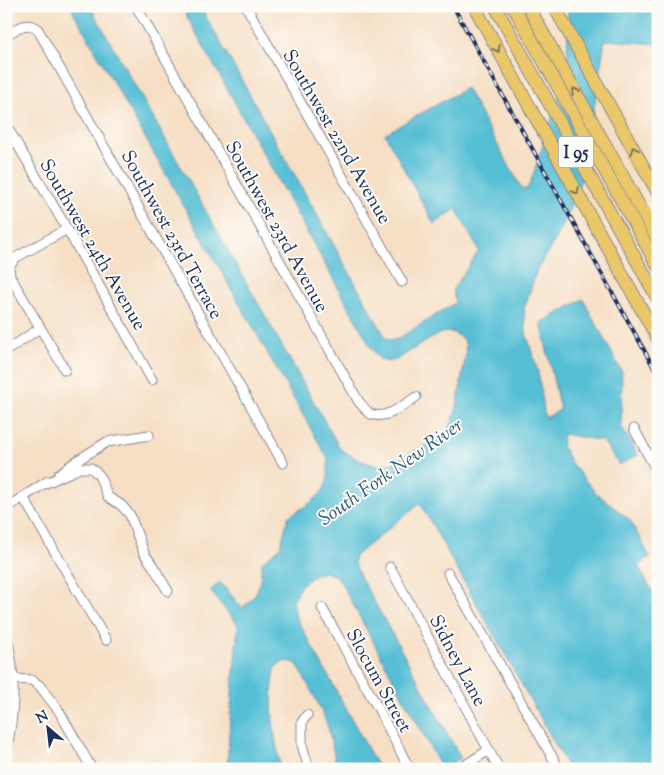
<svg xmlns="http://www.w3.org/2000/svg" width="664" height="775" viewBox="0 0 664 775" font-family="'Sorts Mill Goudy',serif">
<style>
.water{fill:#57bfd5;stroke:#39779a}
.lines{fill:none;stroke-linecap:round;stroke-linejoin:round}
.minor-casing{stroke:#888792;stroke-width:11}
.highway-casing{stroke:#888792;stroke-width:14}
.minor{stroke:#fff;stroke-width:9}
.highway{stroke:#eac769;stroke-width:12}
.rail-casing{stroke:#1b2f5e;stroke-width:4}
.rail{stroke:#fdfcf7;stroke-width:2;stroke-dasharray:5.5;stroke-linecap:butt}
.oneway{stroke:#787363}
.labels{text-anchor:middle;stroke-width:4;stroke-linejoin:round;paint-order:stroke}
.shield{fill:#fdfcf7;stroke:#5f6c8c;stroke-width:1}
.shield-label{font-size:18px;font-weight:bold;fill:#1b2f5e}
.street-label{font-size:19px;fill:#1b2f5e;stroke:#fdfcf7}
.water-label{font-size:20px;font-style:italic;fill:#2d5a82;stroke:#fdfcf7}
</style>
<rect width="100%" height="100%" fill="#fdfcf7"/>
<filter id="ink" filterUnits="userSpaceOnUse"><feTurbulence type="fractalNoise" baseFrequency=".02" numOctaves="2"/><feDisplacementMap in="SourceGraphic" scale="10" xChannelSelector="R" yChannelSelector="G"/><feConvolveMatrix kernelMatrix="1 2 1 2 8 2 1 2 1" color-interpolation-filters="sRGB"/></filter>
<filter id="wash" filterUnits="userSpaceOnUse"><feTurbulence type="fractalNoise" baseFrequency=".0096" numOctaves="4" result="noise"/><feDisplacementMap in="SourceGraphic" scale="20" xChannelSelector="R" yChannelSelector="G"/><feGaussianBlur stdDeviation="1.12" result="paint"/><feColorMatrix in="noise" values="0 0 0 0 0 0 0 0 0 0 0 0 0 0 0 0 0 1.4 0 .05"/><feComposite in="paint" operator="in"/></filter>
<g filter="url(#wash)">
<rect width="100%" height="100%" fill="#f6dfc5"/>
<path class="water" d="M 70,6 L 90,6 L 341,450 L 361,461 L 375,465 L 390,464 L 442,437 L 452,422 L 457,407 L 466,353 L 465,341 L 459,336 L 452,332 L 440,333 L 396,360 C 382,364 380,360 372,349 L 181,6 L 200,6 L 386,338 L 392,340 L 396,340 L 455,303 L 453,289 L 479,251 L 456,209 L 434,224 L 385,134 L 466,88 L 522,189 L 527,189 L 531,181 L 567,71 L 568,6 L 658,6 L 658,44 L 605,40 L 583,175 L 560,232 L 537,270 L 524,309 L 526,333 L 538,372 L 545,418 L 560,410 L 541,323 L 583,299 L 622,372 L 621,426 L 638,455 L 619,465 L 603,441 L 563,434 L 562,446 L 571,463 L 596,493 L 630,520 L 650,557 L 638,566 L 658,601 L 658,769 L 569,769 L 420,503 L 355,556 L 354,563 L 360,576 L 461,758 L 442,769 L 338,577 L 326,572 L 315,574 L 301,585 L 293,601 L 296,617 L 379,769 L 337,769 L 328,727 L 321,709 L 297,664 C 288,660 284,661 276,666 C 268,699 274,736 281,769 L 227,769 C 229,721 234,673 238,625 L 210,591 L 220,582 L 242,608 C 260,593 260,585 262,562 L 280,548 L 288,517 C 304,507 327,496 328,475 C 328,469 328,464 328,459 Z"/>
</g>
<g filter="url(#ink)">
<g class="lines">
<defs>
<g id="minor">
<path d="M 136,6 L 359,402 C 362,405 366,411 369,413 C 384,422 404,405 416,397"/>
<path d="M 246,6 L 402,282"/>
<path d="M 6,35 C 18,29 24,21 37,28 L 283,463"/>
<path d="M 6,125 L 67,229 L 152,380"/>
<path d="M 6,351 L 40,328"/>
<path d="M 65,370 L 10,276 L 9,267 L 15,258 L 67,229"/>
<path d="M 634,429 L 658,473"/>
<path d="M 59,474 L 78,460 L 107,442 L 149,435"/>
<path d="M 44,484 L 80,468 L 91,468 L 99,475 L 108,497 L 121,505 L 130,515 L 144,553 L 153,566 L 168,591"/>
<path d="M 23,497 L 106,640"/>
<path d="M 6,508 L 48,481"/>
<path d="M 390,567 L 499,769"/>
<path d="M 448,573 L 559,769"/>
<path d="M 322,608 L 379,710 L 409,768"/>
<path d="M 6,633 C 16,672 15,712 6,752"/>
<path d="M 13,679 L 31,680 L 39,685 L 59,711 L 92,769"/>
<path d="M 307,715 L 302,722 L 302,745 L 309,769"/>
<path d="M 459,769 L 489,750"/>
</g>
<g id="highway">
<path d="M 474,6 L 658,339"/>
<path d="M 495,6 L 658,299"/>
<path d="M 513,6 L 658,266"/>
<path d="M 528,6 L 658,240"/>
<path d="M 554,6 L 658,193"/>
</g>
</defs>
<use href="#minor" class="minor-casing"/>
<use href="#highway" class="highway-casing"/>
<use href="#minor" class="minor"/>
<use href="#highway" class="highway"/>
<defs>
<path id="rail" d="M 453,6 L 658,375"/>
</defs>
<use href="#rail" class="rail-casing"/>
<use href="#rail" class="rail"/>
</g>
<defs><path id="oneway-chevron" d="M-2-3.5L2.5 0L-2 3.5" fill="none" stroke-width="1.6" stroke-linecap="round" stroke-linejoin="round" transform="scale(1.25)"/></defs>
<g class="oneway">
<use href="#oneway-chevron" transform="translate(497 49) rotate(61)"/>
<use href="#oneway-chevron" transform="translate(575 91) rotate(-119)"/>
<use href="#oneway-chevron" transform="translate(634 150) rotate(-119)"/>
<use href="#oneway-chevron" transform="translate(576 191) rotate(61)"/>
</g>
</g>
<g class="labels">
<rect class="shield" x="558.5" y="136.5" width="35" height="31" rx="4"/>
<g class="shield-label">
<text x="576" y="158">I 95</text>
</g>
<g class="street-label">
<text transform="translate(338 136) rotate(60)" y="7">Southwest 22nd Avenue</text>
<text transform="translate(278 226) rotate(61)" y="7">Southwest 23rd Avenue</text>
<text transform="translate(173 234) rotate(61)" y="7">Southwest 23rd Terrace</text>
<text transform="translate(94 244) rotate(60)" y="7">Southwest 24th Avenue</text>
<text transform="translate(459 660) rotate(62)" y="7">Sidney Lane</text>
<text transform="translate(380 680) rotate(61)" y="7">Slocum Street</text>
</g>
<g class="water-label">
<text transform="translate(390 471) rotate(-35)" y="7">South Fork New River</text>
</g>
</g>
<rect width="664" height="775" fill="none" stroke="#fdfcf7" stroke-width="25"/>
<g transform="translate(48 728) rotate(332)" stroke="#fdfcf7" stroke-width="4" paint-order="stroke">
<path d="M0-4L9 19L0 12L-9 19Z" fill="#1b2f5e"/>
<text y="-8" font-size="14" font-weight="bold" text-anchor="middle" fill="#1b2f5e">N</text>
</g>
</svg>
